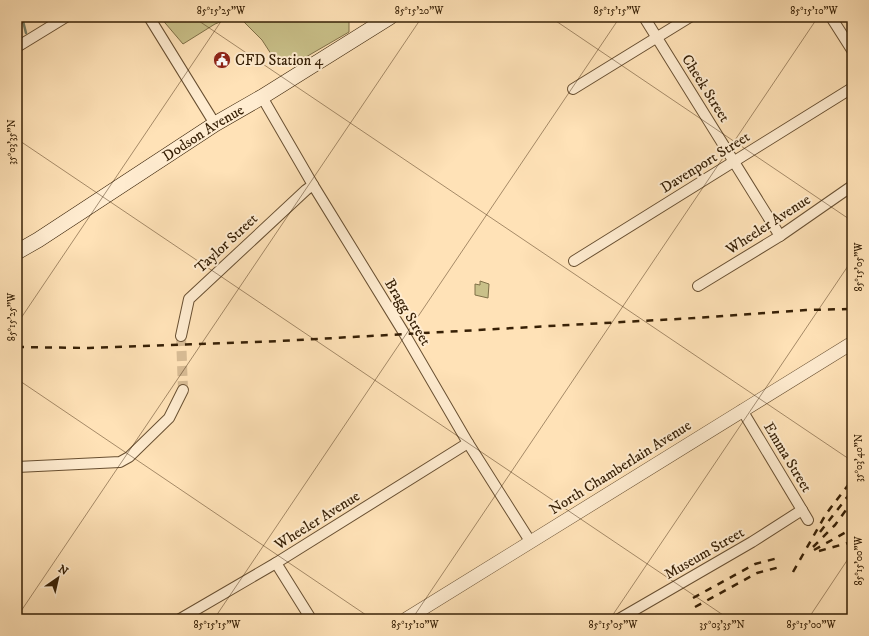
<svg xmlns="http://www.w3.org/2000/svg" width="869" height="636" viewBox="0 0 869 636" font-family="'IM FELL DW Pica',serif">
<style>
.green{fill:#c9c089;stroke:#807048}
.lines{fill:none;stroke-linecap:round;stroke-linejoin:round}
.stream{stroke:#777f68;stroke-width:2.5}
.minor-tunnel{stroke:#d7bb94;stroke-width:10;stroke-dasharray:10 5;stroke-linecap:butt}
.minor-casing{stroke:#695032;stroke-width:12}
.tertiary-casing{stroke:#695032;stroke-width:14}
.secondary-casing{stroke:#372006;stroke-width:16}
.minor{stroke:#ffecd0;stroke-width:10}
.tertiary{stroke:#ffecd0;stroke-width:13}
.secondary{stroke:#ffecd0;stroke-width:15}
.rail{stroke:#372006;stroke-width:2.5;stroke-dasharray:7 7;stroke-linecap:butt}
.ticks{fill:none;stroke:#372006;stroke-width:1;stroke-opacity:0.45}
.labels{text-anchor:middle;stroke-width:4;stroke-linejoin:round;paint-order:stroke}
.poi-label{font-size:15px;fill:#372006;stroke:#ffecd0;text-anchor:start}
.street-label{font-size:15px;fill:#372006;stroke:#ffecd0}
.neatline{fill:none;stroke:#372006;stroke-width:1.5}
.ticks-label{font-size:10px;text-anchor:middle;fill:#372006}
</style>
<rect width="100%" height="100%" fill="#ffe2b7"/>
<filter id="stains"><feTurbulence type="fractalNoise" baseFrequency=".005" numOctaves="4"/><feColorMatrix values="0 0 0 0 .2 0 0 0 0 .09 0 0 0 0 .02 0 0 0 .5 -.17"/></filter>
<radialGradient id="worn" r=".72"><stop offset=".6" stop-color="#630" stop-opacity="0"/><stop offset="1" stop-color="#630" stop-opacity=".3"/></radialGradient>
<g class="green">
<path d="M 160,17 L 233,17 L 215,24 L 183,44 Z"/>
<path d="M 239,17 L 349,17 L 349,32 L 299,61 L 282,66 L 273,57 L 262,40 Z"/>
<path d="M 480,281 L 489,284 L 488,298 L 475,295 L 475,284 L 480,285 Z"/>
</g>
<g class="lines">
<path class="stream" d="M 22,17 L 26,33"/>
<path class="minor-tunnel" d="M 181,336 L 183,390"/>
<defs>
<g id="minor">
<path d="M 149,17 L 215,124"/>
<path d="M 644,17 L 780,236"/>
<path d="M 831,17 L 852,50"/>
<path d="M 17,47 L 66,17"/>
<path d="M 573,89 L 690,17"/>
<path d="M 262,97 L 313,185 L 404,333 L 468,443 L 530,541"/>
<path d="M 574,261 L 852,88"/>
<path d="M 698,286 L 780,236 L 852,186"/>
<path d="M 181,336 L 189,299 L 306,190 L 313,185"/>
<path d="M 742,410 L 808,520"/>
<path d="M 17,467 L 120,462 L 129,457 L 169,418 L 183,390"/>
<path d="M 276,563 L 311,619"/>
<path d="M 180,619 L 276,563 L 468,443"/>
<path d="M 619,619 L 752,542 L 802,510"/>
</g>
<path id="tertiary" d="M 406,619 L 852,343"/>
<g id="secondary">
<path id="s1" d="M 17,252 L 38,240 L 215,124 L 262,97 L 390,17"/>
</g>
</defs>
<use href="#minor" class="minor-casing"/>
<use href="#tertiary" class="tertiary-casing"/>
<use href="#secondary" class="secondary-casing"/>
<use href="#minor" class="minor"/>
<use href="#tertiary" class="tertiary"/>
<use href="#secondary" class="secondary"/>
<g class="rail">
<path d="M 17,347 L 89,348 L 280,341 L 695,318 L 806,310 L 852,309"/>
<path d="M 820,532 L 852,491"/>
<path d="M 813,547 L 835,525 L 852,502"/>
<path d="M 814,550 L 848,531"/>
<path d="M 819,551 L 848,543"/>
<path d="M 793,572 L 826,514 L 852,480"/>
<path d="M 693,598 L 755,564 L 778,558"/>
<path d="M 695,607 L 757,573 L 780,567"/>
</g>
</g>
<path class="ticks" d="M 193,17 L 852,461M 550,17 L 852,221M 17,31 L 26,17M 17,139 L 729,619M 17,324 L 224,17M 17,379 L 372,619M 17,617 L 422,17M 214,619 L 620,17M 412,619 L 818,17M 610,619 L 852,260M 808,619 L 852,553"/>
<defs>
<symbol id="civic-disc" viewBox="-11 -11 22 22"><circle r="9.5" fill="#8f2418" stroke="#ffecd0"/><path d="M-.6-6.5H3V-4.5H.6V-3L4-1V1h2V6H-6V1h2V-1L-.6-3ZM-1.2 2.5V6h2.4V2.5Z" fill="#fff"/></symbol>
</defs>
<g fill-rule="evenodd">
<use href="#civic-disc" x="212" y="50" width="20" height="20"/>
</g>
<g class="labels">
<g class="poi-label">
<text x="235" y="65">CFD Station 4</text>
</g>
<g class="street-label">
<text transform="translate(706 88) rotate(58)" y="5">Cheek Street</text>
<text dy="5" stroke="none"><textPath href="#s1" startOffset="221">Dodson Avenue</textPath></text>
<text transform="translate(705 162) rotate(-32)" y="5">Davenport Street</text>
<text transform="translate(768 224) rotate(-33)" y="5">Wheeler Avenue</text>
<text transform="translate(226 243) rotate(-43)" y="5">Taylor Street</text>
<text transform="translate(408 312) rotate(59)" y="5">Bragg Street</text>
<text transform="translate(788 457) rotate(59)" y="5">Emma Street</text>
<text transform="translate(620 467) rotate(-32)" y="5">North Chamberlain Avenue</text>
<text transform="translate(317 520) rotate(-32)" y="5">Wheeler Avenue</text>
<text transform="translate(704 553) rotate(-30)" y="5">Museum Street</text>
</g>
</g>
<rect width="869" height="636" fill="none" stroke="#ffe2b7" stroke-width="44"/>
<g transform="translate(58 578) rotate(34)" stroke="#ffecd0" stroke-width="3" paint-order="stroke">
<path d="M0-3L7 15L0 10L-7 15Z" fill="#372006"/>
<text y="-6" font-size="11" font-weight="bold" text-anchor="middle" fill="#372006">N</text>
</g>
<rect x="22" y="22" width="825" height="592" class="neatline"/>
<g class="ticks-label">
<text x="221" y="14">85°15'25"W</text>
<text x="419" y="14">85°15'20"W</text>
<text x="617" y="14">85°15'15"W</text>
<text x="814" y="14">85°15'10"W</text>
<text transform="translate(11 142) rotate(-90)" y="4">35°03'35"N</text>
<text transform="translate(858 267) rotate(-90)" y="4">85°15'05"W</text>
<text transform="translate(11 317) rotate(-90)" y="4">85°15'25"W</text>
<text transform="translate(858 458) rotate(-90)" y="4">35°03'40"N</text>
<text transform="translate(858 561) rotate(-90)" y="4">85°15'00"W</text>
<text x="217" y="628">85°15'15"W</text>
<text x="415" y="628">85°15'10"W</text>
<text x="613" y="628">85°15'05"W</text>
<text x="722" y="628">35°03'35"N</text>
<text x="811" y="628">85°15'00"W</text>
</g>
<rect width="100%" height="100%" filter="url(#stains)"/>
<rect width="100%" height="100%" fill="url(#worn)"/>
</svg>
